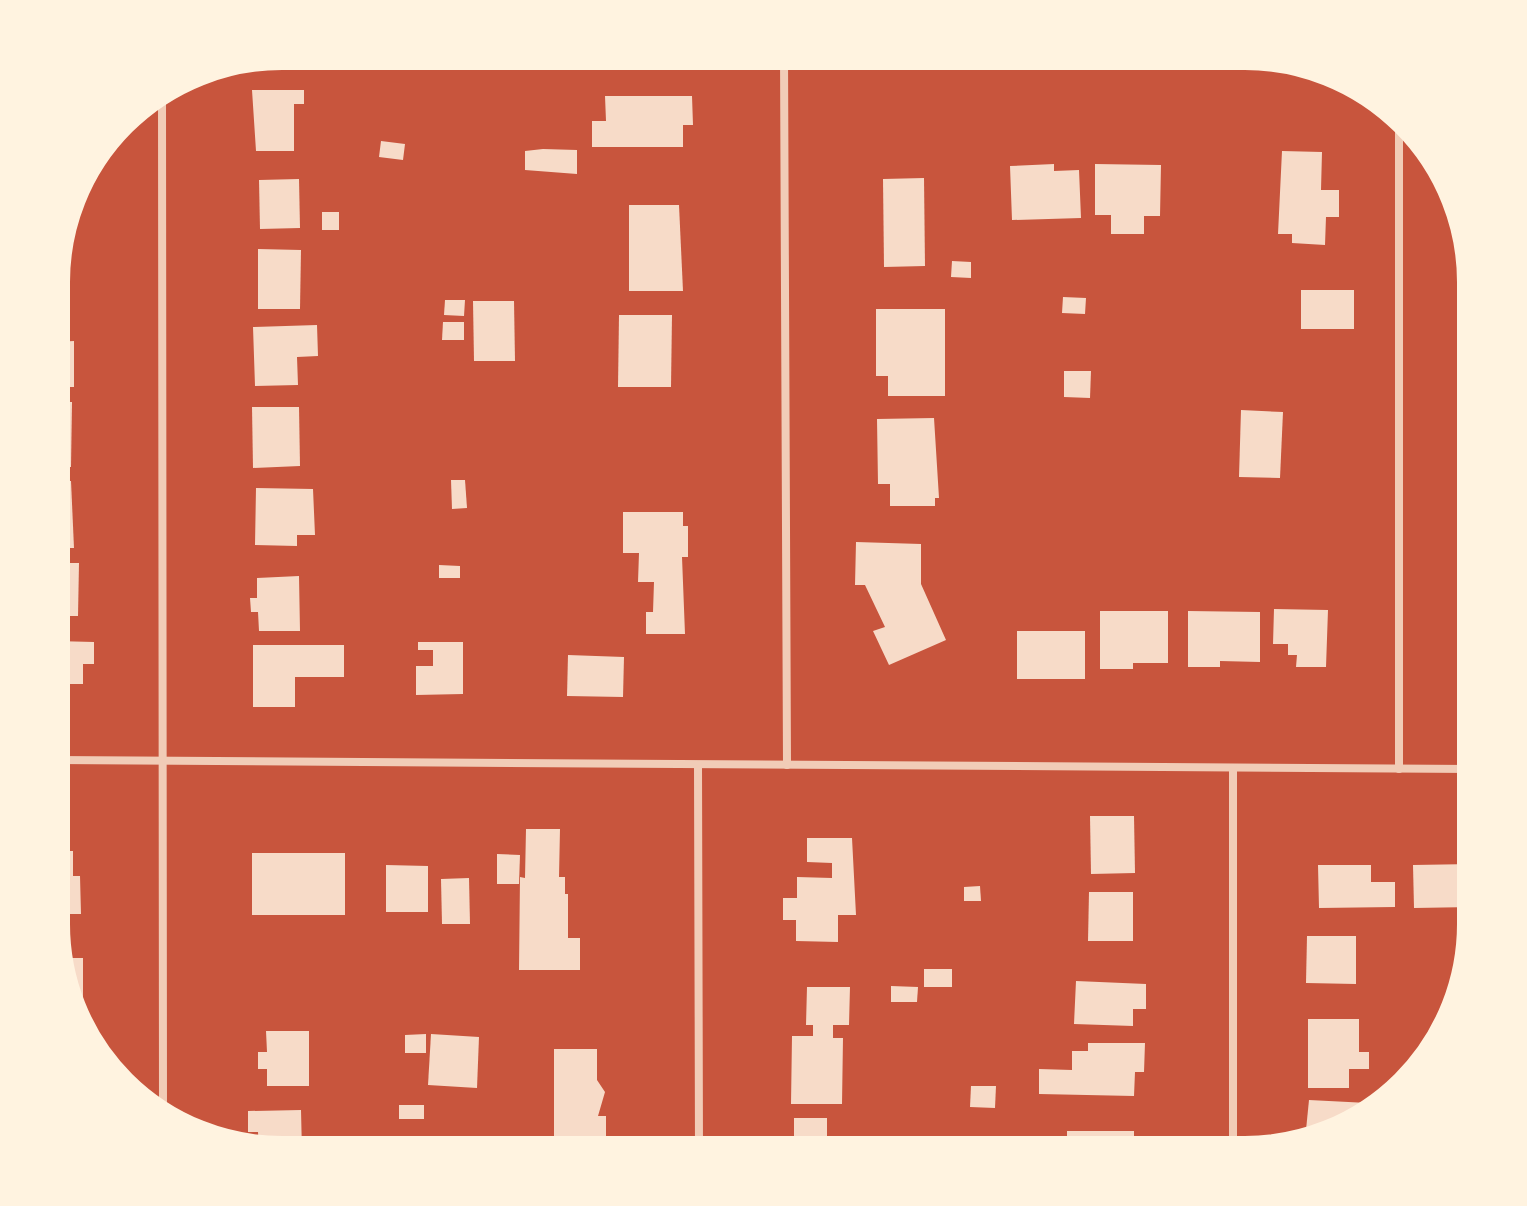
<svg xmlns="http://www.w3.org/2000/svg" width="1527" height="1206" viewBox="0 0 1527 1206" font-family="Karla,sans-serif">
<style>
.building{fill:#f7dbc8}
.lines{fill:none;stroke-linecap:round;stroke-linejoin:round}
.minor{stroke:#f1ccb7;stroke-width:8}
.rim{fill:none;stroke:#fff3e0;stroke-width:4}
</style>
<rect width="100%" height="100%" fill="#c8553d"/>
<g class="building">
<path d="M 252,90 L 304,90 L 304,104 L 294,104 L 294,151 L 256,151 Z"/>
<path d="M 605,96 L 692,96 L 693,125 L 683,125 L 683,147 L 592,147 L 592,121 L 606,121 Z"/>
<path d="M 381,141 L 405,144 L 403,160 L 379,157 Z"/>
<path d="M 543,149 L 577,150 L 577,174 L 525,170 L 525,151 Z"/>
<path d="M 1282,151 L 1322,152 L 1321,190 L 1339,190 L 1339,217 L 1326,217 L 1325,245 L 1292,243 L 1292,234 L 1278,234 Z"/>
<path d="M 1054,164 L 1054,171 L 1079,170 L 1081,218 L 1012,220 L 1010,166 Z"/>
<path d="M 1095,164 L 1161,165 L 1160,216 L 1144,216 L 1144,234 L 1111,234 L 1111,215 L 1095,215 Z"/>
<path d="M 924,178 L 925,266 L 884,267 L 883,179 Z"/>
<path d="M 299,179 L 300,228 L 260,229 L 259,180 Z"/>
<path d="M 629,205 L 679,205 L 683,291 L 629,291 Z"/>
<rect x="322" y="212" width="17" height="18"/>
<path d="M 60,239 L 69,239 L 69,288 L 64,288 L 64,307 L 56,307 L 56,252 Z"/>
<path d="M 258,249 L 301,250 L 300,309 L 258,309 Z"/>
<path d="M 952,261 L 971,262 L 971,278 L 951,277 Z"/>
<rect x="1301" y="290" width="53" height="39"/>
<path d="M 1063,297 L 1086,298 L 1085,314 L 1062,313 Z"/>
<path d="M 445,300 L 465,300 L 464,316 L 444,315 Z"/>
<path d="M 473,301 L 514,301 L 515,361 L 474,361 Z"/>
<path d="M 876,309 L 945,309 L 945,396 L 888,396 L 888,376 L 876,376 Z"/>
<path d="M 619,315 L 672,315 L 671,387 L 618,387 Z"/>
<path d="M 443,322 L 464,322 L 464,340 L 442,340 Z"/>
<path d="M 317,325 L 318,356 L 297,357 L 298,385 L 255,386 L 253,327 Z"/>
<path d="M 74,341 L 74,387 L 56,387 L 56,342 Z"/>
<path d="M 1064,371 L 1091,371 L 1090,398 L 1064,397 Z"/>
<path d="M 56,402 L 72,402 L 71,467 L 56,467 Z"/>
<path d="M 252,407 L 299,407 L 300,466 L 253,468 Z"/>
<path d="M 1241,410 L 1283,412 L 1280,478 L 1239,477 Z"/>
<path d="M 934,418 L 939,498 L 935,498 L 935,506 L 890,506 L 890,484 L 878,484 L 877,419 Z"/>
<path d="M 451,480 L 465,480 L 467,508 L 452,509 Z"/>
<path d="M 56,481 L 71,481 L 74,548 L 55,548 Z"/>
<path d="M 256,488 L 313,489 L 315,535 L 297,535 L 297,546 L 255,545 Z"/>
<rect x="1461" y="490" width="12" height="36"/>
<path d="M 623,512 L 683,512 L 683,526 L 688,526 L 688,557 L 682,557 L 685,634 L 646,634 L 646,612 L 653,612 L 654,582 L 638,582 L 639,553 L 623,553 Z"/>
<path d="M 856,542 L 921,544 L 921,584 L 946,640 L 889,665 L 873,631 L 885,627 L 865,585 L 855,585 Z"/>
<path d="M 55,563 L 79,563 L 78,616 L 55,616 Z"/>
<path d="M 439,565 L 460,566 L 460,578 L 439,578 Z"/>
<path d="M 299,576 L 300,631 L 259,631 L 258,612 L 251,612 L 250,598 L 257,598 L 257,578 Z"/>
<path d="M 1462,600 L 1473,600 L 1473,670 L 1461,670 Z"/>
<path d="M 1274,609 L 1328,610 L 1326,667 L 1296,667 L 1297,655 L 1288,655 L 1288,644 L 1273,644 Z"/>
<path d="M 1100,611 L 1168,611 L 1168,663 L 1133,663 L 1133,669 L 1100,669 Z"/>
<path d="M 1188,611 L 1260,612 L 1260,662 L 1220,661 L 1220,667 L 1188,667 Z"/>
<rect x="1017" y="631" width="68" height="48"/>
<path d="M 55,641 L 94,642 L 94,664 L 83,664 L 83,684 L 55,684 Z"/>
<path d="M 418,642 L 463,642 L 463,694 L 416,695 L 416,666 L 433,666 L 433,650 L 418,650 Z"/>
<path d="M 253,645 L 344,645 L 344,677 L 295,677 L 295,707 L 253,707 Z"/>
<path d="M 568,655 L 624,657 L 623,697 L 567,696 Z"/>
<path d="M 1090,816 L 1134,816 L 1135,873 L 1091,874 Z"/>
<path d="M 526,829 L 560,829 L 559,877 L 565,877 L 565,894 L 568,894 L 568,938 L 580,938 L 580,970 L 519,970 L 520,877 L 525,878 Z"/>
<path d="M 807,838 L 852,838 L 856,915 L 838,915 L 838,942 L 796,941 L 796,920 L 783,920 L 783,898 L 797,898 L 797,877 L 832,878 L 832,863 L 807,862 Z"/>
<path d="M 55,851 L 73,851 L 73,876 L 80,876 L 81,914 L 55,914 Z"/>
<rect x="252" y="853" width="93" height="62"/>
<path d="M 497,854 L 520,855 L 519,884 L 497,884 Z"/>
<path d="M 1473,864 L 1473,907 L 1414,908 L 1413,865 Z"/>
<path d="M 386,865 L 428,866 L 428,912 L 386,912 Z"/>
<path d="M 1318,865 L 1371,865 L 1371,882 L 1395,882 L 1395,907 L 1319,908 Z"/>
<path d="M 469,878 L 470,924 L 442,924 L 441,879 Z"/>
<path d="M 980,886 L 981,901 L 964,901 L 964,887 Z"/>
<path d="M 1089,892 L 1133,892 L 1133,941 L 1088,941 Z"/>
<path d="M 1307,936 L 1356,936 L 1356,984 L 1306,983 Z"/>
<path d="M 60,958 L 83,958 L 83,1021 L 77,1021 Z"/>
<rect x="924" y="969" width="28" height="18"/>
<path d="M 1076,981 L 1146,984 L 1146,1009 L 1133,1009 L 1133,1026 L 1074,1024 Z"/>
<path d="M 891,986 L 918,987 L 917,1002 L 891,1002 Z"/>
<path d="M 807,987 L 850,987 L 849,1025 L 833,1025 L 833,1038 L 843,1038 L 842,1104 L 791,1104 L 792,1036 L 813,1036 L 813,1025 L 806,1025 Z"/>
<path d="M 1308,1019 L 1359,1019 L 1359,1052 L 1369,1052 L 1369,1069 L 1349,1069 L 1349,1088 L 1308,1088 Z"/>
<path d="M 266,1031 L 309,1031 L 309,1086 L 267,1086 L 267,1069 L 258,1069 L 258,1052 L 267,1052 Z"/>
<path d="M 426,1034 L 426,1053 L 405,1053 L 405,1035 Z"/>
<path d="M 431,1034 L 479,1037 L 477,1088 L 428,1085 Z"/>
<path d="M 1088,1043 L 1145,1043 L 1144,1072 L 1135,1072 L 1134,1096 L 1039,1094 L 1039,1069 L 1072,1070 L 1072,1051 L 1088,1051 Z"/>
<path d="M 554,1049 L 597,1049 L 597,1080 L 605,1092 L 598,1116 L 606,1116 L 606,1152 L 554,1152 Z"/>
<path d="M 971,1086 L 996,1086 L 995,1108 L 970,1107 Z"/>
<path d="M 1309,1100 L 1368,1103 L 1368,1109 L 1333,1134 L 1305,1140 Z"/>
<rect x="399" y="1105" width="25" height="14"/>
<path d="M 301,1110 L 302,1152 L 259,1150 L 258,1132 L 248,1132 L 248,1111 Z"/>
<path d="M 794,1118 L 827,1118 L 827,1152 L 785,1152 L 785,1143 L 806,1143 L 806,1136 L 794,1136 Z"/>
<rect x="1067" y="1131" width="67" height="21"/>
</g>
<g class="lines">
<g class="minor">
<path d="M 784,54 L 787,765"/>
<path d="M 162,93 L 163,1115"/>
<path d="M 55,760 L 1473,769"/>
<path d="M 698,765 L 699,1152"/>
<path d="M 1233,768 L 1233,1152"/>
<path d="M 1399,769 L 1399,116"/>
</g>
</g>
<path d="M0 0H1527V1206H0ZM282 68H1245A214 214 0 0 1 1459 282V924A214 214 0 0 1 1245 1138H282A214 214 0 0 1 68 924V282A214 214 0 0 1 282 68Z" fill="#fff3e0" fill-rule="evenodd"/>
<path class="rim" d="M282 68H1245A214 214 0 0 1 1459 282V924A214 214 0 0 1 1245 1138H282A214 214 0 0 1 68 924V282A214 214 0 0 1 282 68Z"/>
</svg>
